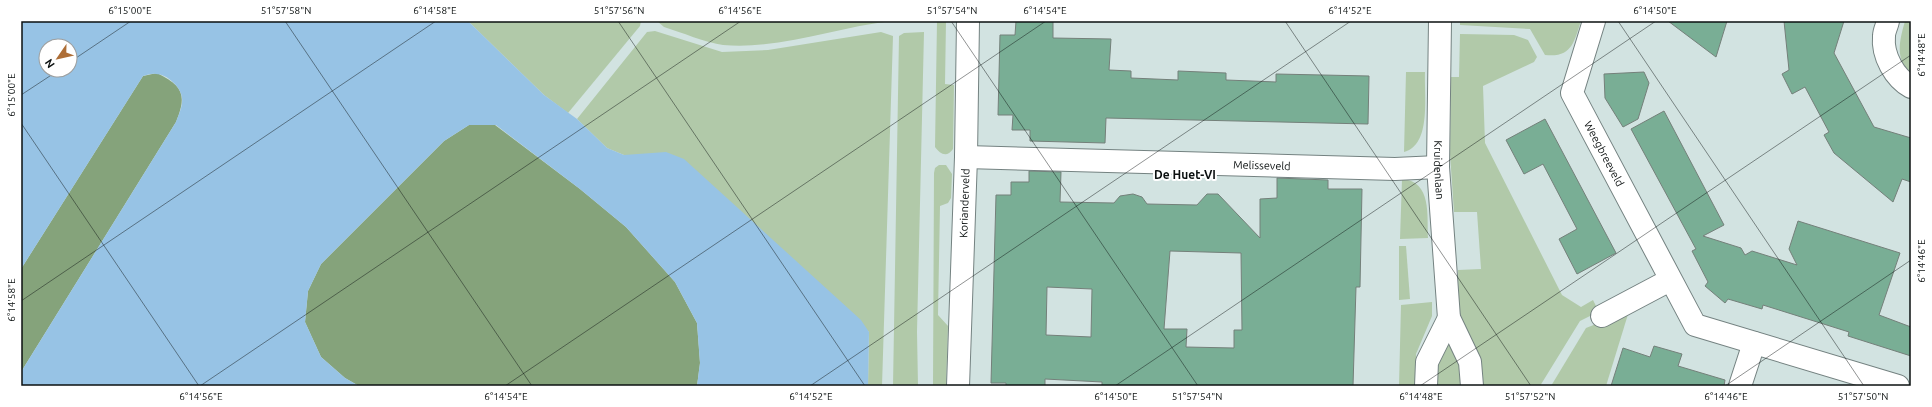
<svg xmlns="http://www.w3.org/2000/svg" width="1932" height="407" viewBox="0 0 1932 407" font-family="Ubuntu,sans-serif">
<style>
.green{fill:#b1c9a9}
.forest{fill:#85a37b}
.water{fill:#97c3e5;fill-rule:evenodd}
.building{fill:#79ae95;stroke:#74807a;fill-rule:evenodd}
.lines{fill:none;stroke-linecap:round;stroke-linejoin:round}
.street-casing{stroke:#748281;stroke-width:24}
.street{stroke:#fff;stroke-width:22}
.ticks{fill:none;stroke:#0b1010;stroke-width:1;stroke-opacity:0.45}
.labels{text-anchor:middle;stroke-width:4;stroke-linejoin:round;paint-order:stroke}
.street-label{font-size:11px;fill:#0b1010;stroke:#fff}
.neighbourhood-label{font-size:12px;font-weight:bold;fill:#0b1010;stroke:#fff}
.neatline{fill:none;stroke:#0b1010;stroke-width:1.5}
.ticks-label{font-size:10px;text-anchor:middle;fill:#0b1010}
</style>
<rect width="100%" height="100%" fill="#d2e3e1"/>
<g class="green">
<path d="M 468,21 L 641,21 L 640,26 L 568,113 L 544,95 Z"/>
<path d="M 657,21 L 892,21 C 836,27 780,50 723,45 C 706,43 681,32 664,27 Z"/>
<path d="M 937,21 L 946,21 L 945,84 L 954,85 L 953,149 C 947,158 940,154 935,147 Z"/>
<path d="M 1460,21 L 1581,21 C 1574,42 1572,58 1545,55 L 1530,29 L 1460,25 Z"/>
<path d="M 1905,21 L 1911,21 L 1911,73 C 1894,59 1900,39 1905,21 Z"/>
<path d="M 655,31 L 722,52 L 768,50 L 881,32 L 893,36 L 882,386 L 868,386 L 869,332 L 644,155 L 624,155 L 607,148 L 577,119 L 647,32 Z"/>
<path d="M 924,32 L 917,332 L 918,386 L 893,386 L 899,36 L 904,33 Z"/>
<path d="M 1460,34 L 1514,35 L 1528,40 L 1537,57 L 1534,62 L 1483,86 L 1485,143 L 1562,295 L 1581,307 L 1593,300 L 1598,310 L 1592,315 L 1580,321 L 1540,386 L 1479,386 L 1478,353 L 1459,312 L 1458,270 L 1481,269 L 1477,212 L 1454,212 L 1450,154 L 1451,77 L 1459,77 Z"/>
<path d="M 1406,72 L 1425,72 C 1424,95 1432,145 1404,152 Z"/>
<path d="M 939,165 L 946,165 L 952,174 L 951,198 L 948,203 L 940,206 L 938,315 L 948,326 L 946,386 L 933,386 L 934,173 L 935,168 Z"/>
<path d="M 1402,179 C 1432,181 1427,216 1428,238 L 1400,239 Z"/>
<path d="M 1399,246 L 1406,246 L 1410,299 L 1399,300 Z"/>
<path d="M 1432,302 L 1432,316 L 1416,354 L 1417,386 L 1399,386 L 1401,305 Z"/>
<path d="M 1629,311 L 1606,386 L 1551,386 L 1586,328 Z"/>
<path d="M 1451,342 L 1461,363 L 1463,386 L 1435,386 L 1435,372 L 1445,344 Z"/>
</g>
<g class="forest">
<path d="M 157,73 C 183,86 187,95 176,122 L 21,372 L 21,269 L 143,76 Z"/>
<path d="M 469,125 L 495,125 L 580,189 L 626,227 L 675,282 L 697,323 L 700,363 L 697,386 L 359,386 L 345,378 L 321,357 L 305,322 L 308,291 L 321,264 L 444,141 Z"/>
</g>
<path class="water" d="M 21,21 L 468,21 L 544,95 L 577,119 L 607,148 L 624,155 L 666,152 L 684,159 L 861,320 L 869,332 L 868,386 L 697,386 L 700,363 L 697,323 L 675,282 L 626,227 L 580,189 L 496,125 L 469,125 L 444,141 L 321,264 L 308,291 L 305,322 L 321,357 L 345,378 L 359,386 L 21,386 L 21,372 L 176,122 C 179,114 183,106 182,98 C 181,87 167,74 156,74 C 152,73 147,75 143,76 L 21,269 ZM 46,46 L 70,46 L 70,70 L 46,70 Z"/>
<g class="building">
<path d="M 1016,21 L 1053,21 L 1053,38 L 1111,39 L 1109,70 L 1131,71 L 1131,78 L 1178,80 L 1178,71 L 1226,73 L 1226,80 L 1252,81 L 1276,82 L 1276,74 L 1369,76 L 1368,124 L 1106,118 L 1105,143 L 1030,141 L 1030,130 L 1012,130 L 1013,115 L 998,115 L 1000,35 L 1015,35 Z"/>
<path d="M 1668,21 L 1727,21 L 1716,57 Z"/>
<path d="M 1784,21 L 1844,21 L 1834,53 L 1874,127 L 1911,138 L 1911,182 L 1902,179 L 1893,202 L 1834,153 L 1824,135 L 1829,132 L 1805,87 L 1792,94 L 1782,74 L 1789,70 Z"/>
<path d="M 1644,72 L 1649,83 L 1638,119 L 1623,127 L 1605,98 L 1604,74 Z"/>
<path d="M 1664,111 L 1724,225 L 1703,236 L 1741,248 L 1745,255 L 1752,251 L 1797,265 L 1789,249 L 1798,221 L 1900,253 L 1879,315 L 1911,327 L 1911,356 L 1848,336 L 1849,332 L 1763,305 L 1762,309 L 1728,299 L 1725,303 L 1705,286 L 1708,282 L 1692,251 L 1696,249 L 1631,129 Z"/>
<path d="M 1545,119 L 1616,253 L 1577,274 L 1559,239 L 1577,229 L 1543,164 L 1524,174 L 1506,140 Z"/>
<path d="M 1029,171 L 1061,172 L 1060,202 L 1114,203 L 1120,196 L 1133,194 L 1142,197 L 1147,204 L 1197,205 L 1207,194 L 1218,194 L 1260,238 L 1260,199 L 1277,198 L 1277,178 L 1328,180 L 1328,189 L 1362,189 L 1360,287 L 1356,287 L 1353,386 L 1102,386 L 1102,382 L 1045,379 L 1045,386 L 1006,386 L 1006,383 L 991,383 L 996,195 L 1011,195 L 1011,182 L 1029,182 ZM 1170,251 L 1241,253 L 1242,330 L 1234,330 L 1234,348 L 1186,347 L 1187,329 L 1164,329 ZM 1047,287 L 1092,289 L 1091,337 L 1046,335 Z"/>
<path d="M 1654,346 L 1682,354 L 1678,366 L 1725,380 L 1724,386 L 1611,386 L 1623,348 L 1650,357 Z"/>
</g>
<g class="lines">
<defs>
<g id="street">
<path id="s1" d="M 1440,21 L 1438,167 L 1449,318 L 1470,362 L 1472,386"/>
<path id="s2" d="M 1594,21 L 1572,93 L 1695,325 L 1898,386"/>
<path d="M 1888,21 C 1887,26 1884,31 1884,36 C 1882,56 1895,78 1911,87"/>
<path id="s3" d="M 966,157 L 1395,169 L 1438,167"/>
<path d="M 1602,316 L 1670,280"/>
<path id="s4" d="M 958,386 L 966,157 L 968,21"/>
<path d="M 1426,386 L 1427,362 L 1449,318"/>
<path d="M 1740,386 L 1754,343"/>
</g>
</defs>
<use href="#street" class="street-casing"/>
<use href="#street" class="street"/>
</g>
<path class="ticks" d="M 285,21 L 532,386M 618,21 L 865,386M 951,21 L 1198,386M 1285,21 L 1531,386M 1618,21 L 1864,386M 70,62 L 131,21M 21,95 L 59,70M 21,123 L 199,386M 21,301 L 436,21M 200,386 L 741,21M 505,386 L 1046,21M 810,386 L 1351,21M 1115,386 L 1656,21M 1420,386 L 1911,55M 1725,386 L 1911,260"/>
<g class="labels">
<g class="street-label">
<text dy="4" stroke="none"><textPath href="#s2" startOffset="144">Weegbreeveld</textPath></text>
<text dy="4" stroke="none"><textPath href="#s3" startOffset="296">Melisseveld</textPath></text>
<text dy="4" stroke="none"><textPath href="#s1" startOffset="149">Kruidenlaan</textPath></text>
<text dy="4" stroke="none"><textPath href="#s4" startOffset="183">Korianderveld</textPath></text>
</g>
<g class="neighbourhood-label">
<text x="1185" y="179">De Huet-VI</text>
</g>
</g>
<rect width="1932" height="407" fill="none" stroke="#ffffff" stroke-width="44"/>
<g transform="translate(58 58) rotate(236)"><circle r="19" fill="#ffffff" stroke="#9d9f9f"/>
<path d="M0-3L7 15L0 10L-7 15Z" fill="#ae6e36"/>
<text y="-6" font-size="11" font-weight="bold" text-anchor="middle" fill="#0b1010">N</text>
</g>
<rect x="22" y="22" width="1888" height="363" class="neatline"/>
<g class="ticks-label">
<text x="130" y="14">6°15'00"E</text>
<text x="286" y="14">51°57'58"N</text>
<text x="435" y="14">6°14'58"E</text>
<text x="619" y="14">51°57'56"N</text>
<text x="740" y="14">6°14'56"E</text>
<text x="952" y="14">51°57'54"N</text>
<text x="1045" y="14">6°14'54"E</text>
<text x="1350" y="14">6°14'52"E</text>
<text x="1655" y="14">6°14'50"E</text>
<text transform="translate(1921 55) rotate(-90)" y="4">6°14'48"E</text>
<text transform="translate(11 95) rotate(-90)" y="4">6°15'00"E</text>
<text transform="translate(1921 261) rotate(-90)" y="4">6°14'46"E</text>
<text transform="translate(11 300) rotate(-90)" y="4">6°14'58"E</text>
<text x="201" y="400">6°14'56"E</text>
<text x="506" y="400">6°14'54"E</text>
<text x="811" y="400">6°14'52"E</text>
<text x="1116" y="400">6°14'50"E</text>
<text x="1197" y="400">51°57'54"N</text>
<text x="1421" y="400">6°14'48"E</text>
<text x="1530" y="400">51°57'52"N</text>
<text x="1726" y="400">6°14'46"E</text>
<text x="1863" y="400">51°57'50"N</text>
</g>
</svg>
